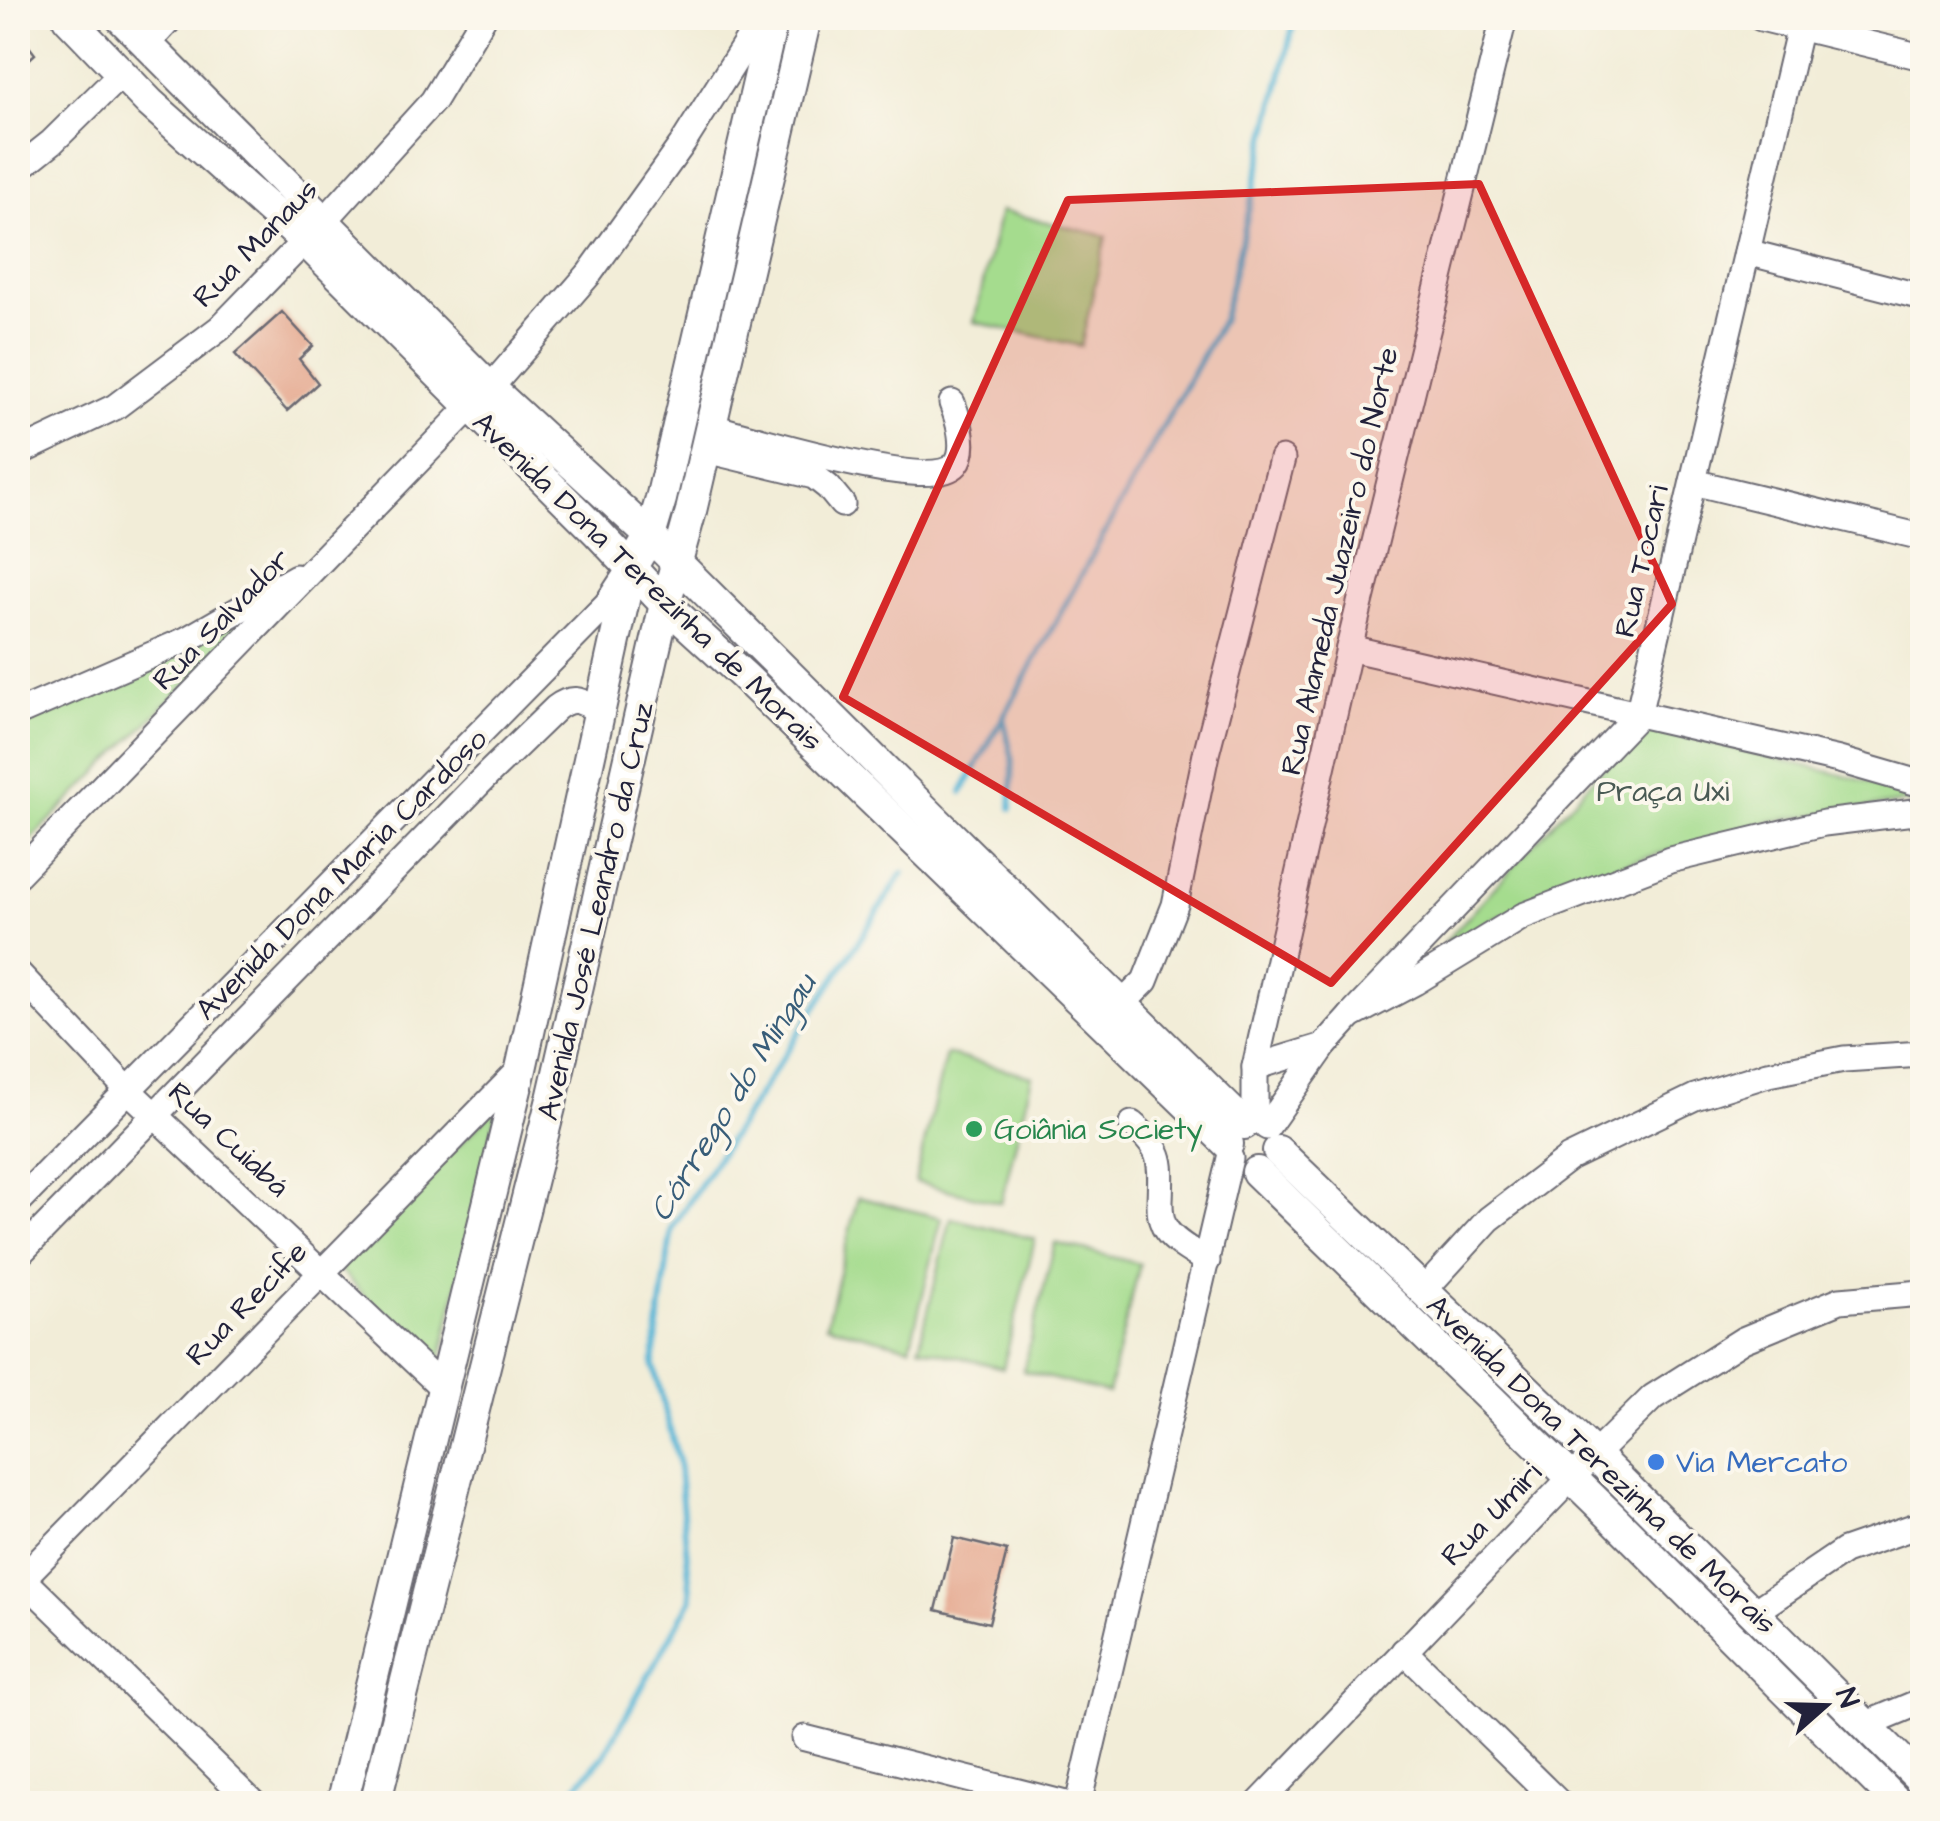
<svg xmlns="http://www.w3.org/2000/svg" width="1940" height="1821" viewBox="0 0 1940 1821" font-family="'Architects Daughter',sans-serif">
<style>
.park{fill:#a5dc8e;stroke:#647f64;stroke-width:2.5}
.lines{fill:none;stroke-linecap:round;stroke-linejoin:round}
.stream{stroke:#58b6d6;stroke-width:6}
.building{fill:#e4a68c}
.minor-casing{stroke:#6b6972;stroke-width:29}
.major-casing{stroke:#6b6972;stroke-width:34}
.minor{stroke:#fff;stroke-width:25}
.major{stroke:#fff;stroke-width:30}
.marked{fill:#d62828;fill-opacity:0.2;stroke:#d62828;stroke-width:8;stroke-linejoin:round}
.leisure-dot{fill:#2e9e5b;stroke:#fbf7ec;stroke-width:4}
.shop-dot{fill:#3f7fe0;stroke:#fbf7ec;stroke-width:4}
.labels{text-anchor:middle;stroke-width:8;stroke-linejoin:round;paint-order:stroke}
.street-label{font-size:30px;fill:#22223b;stroke:#fbf7ec}
.park-label{font-size:30px;fill:#495a54;stroke:#fbf7ec}
.leisure-label{font-size:30px;fill:#27864d;stroke:#fbf7ec;text-anchor:start}
.shop-label{font-size:30px;fill:#366cbe;stroke:#fbf7ec;text-anchor:start}
.water-label{font-size:32px;font-style:italic;fill:#385d79;stroke:#fbf7ec}
</style>
<rect width="100%" height="100%" fill="#fbf7ec"/>
<filter id="ink" filterUnits="userSpaceOnUse"><feTurbulence type="fractalNoise" baseFrequency=".01" numOctaves="2"/><feDisplacementMap in="SourceGraphic" scale="20" xChannelSelector="R" yChannelSelector="G"/><feConvolveMatrix kernelMatrix="1 2 1 2 8 2 1 2 1" color-interpolation-filters="sRGB"/></filter>
<filter id="wash" filterUnits="userSpaceOnUse"><feTurbulence type="fractalNoise" baseFrequency=".0048" numOctaves="4" result="noise"/><feDisplacementMap in="SourceGraphic" scale="40" xChannelSelector="R" yChannelSelector="G"/><feGaussianBlur stdDeviation="2.25" result="paint"/><feColorMatrix in="noise" values="0 0 0 0 0 0 0 0 0 0 0 0 0 0 0 0 0 1.4 0 .05"/><feComposite in="paint" operator="in"/></filter>
<g filter="url(#wash)">
<rect width="100%" height="100%" fill="#f2edd8"/>
<g class="park">
<path d="M 1000,211 L 1106,236 L 1081,346 L 974,322 Z"/>
<path d="M 279,592 L 18,852 L 18,720 Z"/>
<path d="M 1642,725 L 1922,795 L 1922,800 L 1772,821 L 1593,873 L 1444,943 Z"/>
<path d="M 946,1054 L 1032,1076 L 1001,1203 L 915,1182 Z"/>
<path d="M 498,1106 L 438,1372 L 336,1266 Z"/>
<path d="M 858,1197 L 942,1218 L 910,1347 L 826,1325 Z"/>
<path d="M 951,1218 L 1035,1239 L 1003,1368 L 919,1347 Z"/>
<path d="M 1055,1243 L 1140,1264 L 1108,1393 L 1023,1371 Z"/>
</g>
<g class="lines">
<g class="stream">
<path d="M 1003,717 L 1013,761 L 1011,808"/>
<path d="M 962,792 L 1223,318 L 1295,18"/>
<path d="M 561,1804 L 604,1755 L 691,1600 L 678,1460 L 653,1364 L 672,1228 L 903,873"/>
</g>
</g>
<g id="blocks">
<g class="building">
<path d="M 18,32 L 35,54 L 21,67 L 18,63 Z"/>
<path d="M 282,312 L 313,346 L 299,359 L 318,383 L 287,411 L 235,354 Z"/>
<path d="M 954,1538 L 1007,1551 L 989,1623 L 936,1610 Z"/>
</g>
</g>
</g>
<g filter="url(#ink)">
<use href="#blocks" fill-opacity="0" stroke="#6b6972" stroke-width="2.5"/>
<g class="lines">
<defs>
<g id="minor">
<path d="M 1761,18 L 1922,57"/>
<path d="M 147,44 L 171,18"/>
<path d="M 18,169 L 52,142 L 121,74"/>
<path d="M 1747,252 L 1922,297"/>
<path d="M 490,388 L 589,274 L 683,143 L 762,18"/>
<path d="M 711,427 C 750,436 930,494 956,464 C 968,449 958,418 952,403"/>
<path d="M 706,450 L 814,476 L 828,487 L 842,504"/>
<path d="M 18,453 L 115,407 L 220,328 L 325,220 L 433,101 L 483,18"/>
<path d="M 1693,482 L 1922,537"/>
<path d="M 1349,648 L 1839,760 L 1922,784"/>
<path d="M 18,713 L 186,640 L 296,577"/>
<path d="M 18,874 L 470,407"/>
<path d="M 18,973 L 128,1090 L 444,1389"/>
<path d="M 1122,1004 L 1145,981 L 1175,905 L 1206,754 L 1282,459"/>
<path d="M 1351,1016 L 1638,715 L 1802,18"/>
<path d="M 1255,1067 L 1324,1046"/>
<path d="M 1255,1122 L 1255,1067 L 1349,648 L 1504,18"/>
<path d="M 1132,1124 C 1165,1152 1161,1162 1160,1202 C 1160,1210 1160,1218 1164,1226 C 1171,1241 1193,1252 1207,1261"/>
<path d="M 1267,1127 L 1324,1046 L 1351,1016 L 1415,982 L 1523,916 L 1670,860 L 1824,823 L 1922,811"/>
<path d="M 18,1202 L 607,604 L 626,575"/>
<path d="M 18,1255 L 489,773 L 556,708 C 573,695 581,701 599,710"/>
<path d="M 1424,1290 L 1489,1219 L 1569,1158 L 1695,1097 L 1768,1074 L 1844,1059 L 1922,1054"/>
<path d="M 18,1574 L 254,1804"/>
<path d="M 18,1583 L 521,1069"/>
<path d="M 1754,1612 L 1844,1551 L 1922,1524"/>
<path d="M 1404,1651 L 1560,1804"/>
<path d="M 1867,1724 L 1922,1701"/>
<path d="M 805,1738 L 1066,1804"/>
<path d="M 1078,1804 L 1230,1158"/>
<path d="M 1258,1804 L 1571,1478 L 1653,1397 L 1743,1340 L 1840,1300 L 1922,1293"/>
</g>
<g id="major">
<path d="M 68,18 L 150,103 L 305,241 L 598,533 L 665,604 L 744,676 L 1228,1144"/>
<path d="M 121,18 L 490,388 L 650,536 L 933,818 L 1244,1124"/>
<path d="M 1278,1151 L 1594,1454 L 1922,1781"/>
<path d="M 1257,1172 L 1613,1518 L 1899,1804"/>
<path d="M 342,1804 L 521,1069 L 631,568 L 650,536 L 661,499 L 773,18"/>
<path d="M 375,1804 L 553,1095 L 665,604 L 691,511 L 806,18"/>
</g>
</defs>
<use href="#minor" class="minor-casing"/>
<use href="#major" class="major-casing"/>
<use href="#minor" class="minor"/>
<use href="#major" class="major"/>
</g>
</g>
<path class="marked" d="M 1479,184 L 1672,604 L 1331,983 L 843,697 L 1068,200 Z"/>
<circle class="leisure-dot" cx="974" cy="1129" r="10"/>
<circle class="shop-dot" cx="1656" cy="1462" r="10"/>
<g class="labels">
<g class="street-label">
<text transform="translate(255 243) rotate(-46)" y="10">Rua Manaus</text>
<text transform="translate(1339 561) rotate(-77)" y="10">Rua Alameda Juazeiro do Norte</text>
<text transform="translate(1641 561) rotate(-77)" y="10">Rua Tocari</text>
<text transform="translate(648 581) rotate(44)" y="10">Avenida Dona Terezinha de Morais</text>
<text transform="translate(221 619) rotate(-46)" y="10">Rua Salvador</text>
<text transform="translate(341 874) rotate(-45)" y="10">Avenida Dona Maria Cardoso</text>
<text transform="translate(595 911) rotate(-77)" y="10">Avenida José Leandro da Cruz</text>
<text transform="translate(229 1139) rotate(43)" y="10">Rua Cuiabá</text>
<text transform="translate(246 1303) rotate(-46)" y="10">Rua Recife</text>
<text transform="translate(1602 1464) rotate(44)" y="10">Avenida Dona Terezinha de Morais</text>
<text transform="translate(1491 1514) rotate(-46)" y="10">Rua Umiri</text>
</g>
<g class="park-label">
<text x="1663" y="801">Praça Uxi</text>
</g>
<g class="leisure-label">
<text x="994" y="1139">Goiânia Society</text>
</g>
<g class="shop-label">
<text x="1676" y="1472">Via Mercato</text>
</g>
<g class="water-label">
<text transform="translate(732 1097) rotate(-58)" y="11">Córrego do Mingau</text>
</g>
</g>
<rect width="1940" height="1821" fill="none" stroke="#fbf7ec" stroke-width="60"/>
<g transform="translate(1825 1706) rotate(70)" stroke="#fbf7ec" stroke-width="8" paint-order="stroke">
<path d="M0-8L18 38L0 25L-18 38Z" fill="#22223b"/>
<text y="-15" font-size="28" font-weight="bold" text-anchor="middle" fill="#22223b">N</text>
</g>
</svg>
